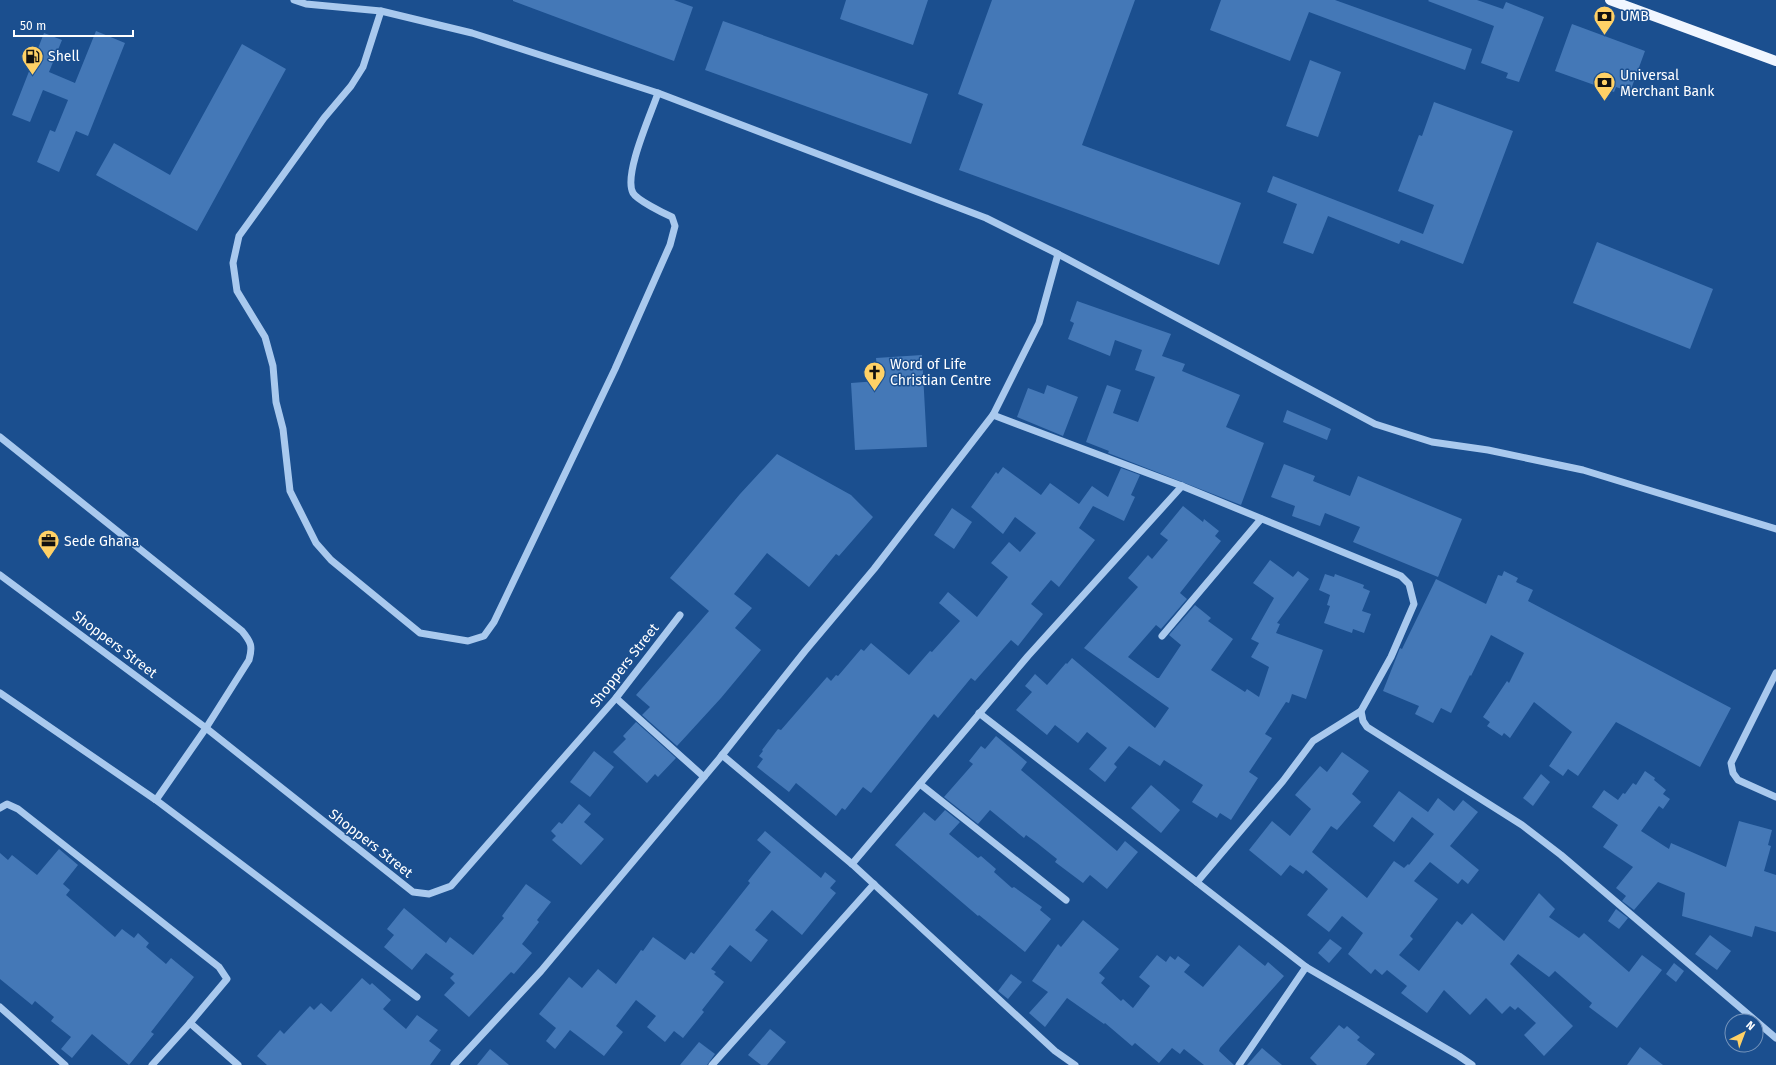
<svg xmlns="http://www.w3.org/2000/svg" width="1776" height="1065" viewBox="0 0 1776 1065" font-family="'Fira Sans',sans-serif">
<style>
.building{fill:#4478b7}
.lines{fill:none;stroke-linecap:round;stroke-linejoin:round}
.minor{stroke:#a9c9ee;stroke-width:7}
.major{stroke:#f0f6ff;stroke-width:10}
.labels{text-anchor:middle;stroke-width:3;stroke-linejoin:round;paint-order:stroke}
.poi-label{font-size:14px;fill:#fff;stroke:#1b4f8f;text-anchor:start}
.street-label{font-size:14px;fill:#fff;stroke:#1b4f8f}
</style>
<rect width="100%" height="100%" fill="#1b4f8f"/>
<g class="building">
<path d="M 513,0 L 674,0 L 693,7 L 674,61 L 513,1 Z"/>
<path d="M 846,0 L 928,0 L 913,45 L 840,19 Z"/>
<path d="M 992,0 L 1135,0 L 1082,145 L 1241,203 L 1219,265 L 959,170 L 983,104 L 958,94 Z"/>
<path d="M 1221,0 L 1335,0 L 1472,49 L 1465,70 L 1309,12 L 1290,61 L 1210,30 Z"/>
<path d="M 1429,0 L 1477,0 L 1503,9 L 1506,2 L 1544,17 L 1519,82 L 1506,78 L 1508,73 L 1481,63 L 1494,26 L 1428,1 Z"/>
<path d="M 723,21 L 928,94 L 911,144 L 705,70 Z"/>
<path d="M 1572,24 L 1645,51 L 1630,92 L 1616,87 L 1614,92 L 1555,71 Z"/>
<path d="M 96,31 L 125,43 L 88,136 L 76,131 L 59,172 L 37,162 L 50,130 L 55,132 L 68,100 L 43,90 L 30,122 L 12,115 L 44,33 L 62,40 L 49,72 L 75,83 Z"/>
<path d="M 242,44 L 286,69 L 197,231 L 96,175 L 114,143 L 170,175 Z"/>
<path d="M 1310,60 L 1341,72 L 1318,137 L 1286,126 Z"/>
<path d="M 1434,102 L 1513,131 L 1463,264 L 1401,240 L 1399,244 L 1328,216 L 1313,254 L 1283,243 L 1297,204 L 1267,192 L 1273,176 L 1423,234 L 1434,205 L 1398,191 L 1419,135 L 1422,136 Z"/>
<path d="M 1597,242 L 1713,289 L 1690,349 L 1573,303 Z"/>
<path d="M 1077,301 L 1171,334 L 1162,356 L 1185,364 L 1182,371 L 1240,395 L 1226,427 L 1264,443 L 1241,505 L 1108,453 L 1109,451 L 1086,442 L 1107,385 L 1121,390 L 1113,413 L 1138,422 L 1155,377 L 1135,370 L 1142,350 L 1115,340 L 1110,356 L 1068,339 L 1074,323 L 1070,321 Z"/>
<path d="M 922,355 L 927,447 L 855,450 L 851,383 L 878,381 L 876,358 Z"/>
<path d="M 1047,385 L 1078,397 L 1063,436 L 1017,417 L 1028,388 L 1044,394 Z"/>
<path d="M 1287,410 L 1331,429 L 1327,440 L 1283,422 Z"/>
<path d="M 777,454 L 851,495 L 873,517 L 839,556 L 836,554 L 809,587 L 767,553 L 734,594 L 752,608 L 735,628 L 761,650 L 721,698 L 677,746 L 642,715 L 650,707 L 636,695 L 709,611 L 670,578 L 740,494 Z"/>
<path d="M 1284,464 L 1315,476 L 1313,481 L 1350,496 L 1358,476 L 1462,519 L 1438,577 L 1353,542 L 1360,527 L 1325,513 L 1320,526 L 1292,516 L 1295,506 L 1271,497 Z"/>
<path d="M 1003,467 L 1041,495 L 1050,483 L 1079,504 L 1092,486 L 1108,497 L 1121,468 L 1140,475 L 1131,495 L 1135,497 L 1124,521 L 1093,506 L 1079,528 L 1095,540 L 1059,587 L 1051,580 L 1031,604 L 1043,614 L 1018,646 L 1011,640 L 975,681 L 971,678 L 938,718 L 934,714 L 871,793 L 863,787 L 845,810 L 842,808 L 836,816 L 796,783 L 789,792 L 757,767 L 763,759 L 759,756 L 763,751 L 762,750 L 778,729 L 781,730 L 827,677 L 831,681 L 836,675 L 838,676 L 861,649 L 864,651 L 871,643 L 909,675 L 930,651 L 932,652 L 960,621 L 939,603 L 948,592 L 977,617 L 1008,577 L 991,563 L 1009,542 L 1020,552 L 1036,533 L 1015,517 L 1003,534 L 971,507 L 996,472 L 998,474 Z"/>
<path d="M 1183,506 L 1203,522 L 1204,519 L 1219,531 L 1215,536 L 1221,541 L 1180,593 L 1187,599 L 1161,629 L 1156,625 L 1128,657 L 1157,678 L 1159,678 L 1181,645 L 1169,635 L 1195,605 L 1211,618 L 1208,621 L 1233,639 L 1211,670 L 1245,692 L 1247,689 L 1259,697 L 1269,667 L 1251,657 L 1259,643 L 1251,639 L 1274,598 L 1253,583 L 1270,560 L 1293,577 L 1298,571 L 1309,579 L 1277,623 L 1280,624 L 1276,633 L 1323,650 L 1306,699 L 1292,694 L 1289,703 L 1286,702 L 1265,734 L 1272,738 L 1249,772 L 1258,778 L 1231,820 L 1220,813 L 1217,818 L 1192,802 L 1203,785 L 1164,760 L 1160,766 L 1129,746 L 1114,764 L 1117,767 L 1105,782 L 1089,769 L 1107,748 L 1087,732 L 1078,743 L 1055,725 L 1047,735 L 1016,710 L 1032,692 L 1025,686 L 1035,674 L 1047,685 L 1066,663 L 1067,664 L 1072,658 L 1155,728 L 1169,708 L 1084,648 L 1138,587 L 1128,578 L 1148,555 L 1152,559 L 1168,540 L 1160,534 Z"/>
<path d="M 952,508 L 972,522 L 954,549 L 934,535 Z"/>
<path d="M 1504,571 L 1518,578 L 1516,582 L 1533,590 L 1528,601 L 1731,708 L 1700,767 L 1616,722 L 1578,776 L 1568,769 L 1563,776 L 1549,766 L 1572,732 L 1534,702 L 1510,738 L 1504,733 L 1502,736 L 1487,726 L 1490,722 L 1483,717 L 1507,681 L 1509,683 L 1524,653 L 1491,635 L 1471,676 L 1470,675 L 1451,713 L 1441,708 L 1433,723 L 1415,714 L 1419,706 L 1383,691 L 1400,648 L 1402,649 L 1436,579 L 1486,604 L 1498,575 L 1502,576 Z"/>
<path d="M 1325,574 L 1334,577 L 1335,574 L 1364,585 L 1363,588 L 1370,591 L 1362,611 L 1371,614 L 1364,633 L 1353,629 L 1352,633 L 1324,623 L 1330,606 L 1327,605 L 1330,595 L 1319,590 Z"/>
<path d="M 636,722 L 676,758 L 658,777 L 655,774 L 647,783 L 613,752 L 626,739 L 623,736 Z"/>
<path d="M 996,736 L 1027,762 L 1021,770 L 1117,851 L 1125,841 L 1138,852 L 1107,889 L 1090,875 L 1083,883 L 1055,862 L 1057,859 L 1037,843 L 1026,835 L 1024,838 L 990,810 L 978,824 L 944,797 L 973,764 L 969,761 L 981,746 L 985,749 Z"/>
<path d="M 594,751 L 614,767 L 590,797 L 570,782 Z"/>
<path d="M 1342,752 L 1369,771 L 1352,794 L 1361,802 L 1337,830 L 1331,826 L 1312,852 L 1367,898 L 1394,861 L 1404,868 L 1408,864 L 1409,865 L 1434,834 L 1412,817 L 1394,842 L 1373,826 L 1399,791 L 1428,812 L 1438,798 L 1454,811 L 1463,800 L 1478,812 L 1450,846 L 1479,870 L 1468,884 L 1462,879 L 1458,884 L 1430,862 L 1414,881 L 1438,899 L 1410,936 L 1413,939 L 1399,955 L 1419,971 L 1457,921 L 1462,925 L 1472,913 L 1504,941 L 1539,893 L 1555,909 L 1549,917 L 1579,938 L 1584,933 L 1629,972 L 1642,955 L 1662,970 L 1617,1028 L 1589,1007 L 1592,1003 L 1555,971 L 1549,977 L 1518,954 L 1510,964 L 1573,1026 L 1544,1056 L 1524,1035 L 1536,1023 L 1518,1007 L 1515,1010 L 1510,1006 L 1502,1014 L 1486,998 L 1470,1015 L 1444,990 L 1427,1013 L 1401,993 L 1407,986 L 1387,970 L 1382,975 L 1375,969 L 1371,974 L 1348,954 L 1363,933 L 1342,916 L 1329,932 L 1307,915 L 1328,889 L 1306,870 L 1303,874 L 1290,865 L 1281,876 L 1249,850 L 1272,821 L 1290,836 L 1311,809 L 1295,795 L 1320,766 L 1327,772 Z"/>
<path d="M 1645,771 L 1655,778 L 1654,780 L 1666,790 L 1663,794 L 1670,799 L 1663,809 L 1659,806 L 1641,831 L 1669,849 L 1671,843 L 1726,867 L 1739,821 L 1772,830 L 1768,845 L 1771,846 L 1764,871 L 1776,875 L 1776,932 L 1755,926 L 1752,937 L 1682,916 L 1685,893 L 1658,882 L 1634,910 L 1622,901 L 1626,896 L 1616,888 L 1633,867 L 1603,847 L 1618,825 L 1592,807 L 1604,790 L 1618,800 L 1623,793 L 1625,794 L 1633,783 L 1636,785 Z"/>
<path d="M 1541,774 L 1550,782 L 1533,806 L 1523,798 Z"/>
<path d="M 1151,785 L 1180,810 L 1161,833 L 1131,808 Z"/>
<path d="M 579,804 L 591,814 L 584,822 L 604,839 L 581,865 L 552,840 L 556,836 L 551,831 L 559,822 L 562,824 Z"/>
<path d="M 945,810 L 960,822 L 949,834 L 978,858 L 981,856 L 996,869 L 994,872 L 1012,888 L 1014,887 L 1042,907 L 1040,910 L 1051,919 L 1025,952 L 979,915 L 978,916 L 895,845 L 924,812 L 935,821 Z"/>
<path d="M 765,831 L 821,878 L 825,872 L 836,881 L 830,888 L 836,893 L 802,935 L 772,910 L 755,930 L 768,940 L 751,962 L 730,945 L 711,969 L 716,972 L 714,974 L 724,982 L 702,1010 L 704,1012 L 683,1038 L 674,1031 L 665,1042 L 647,1027 L 656,1016 L 636,1000 L 616,1026 L 623,1032 L 604,1056 L 570,1030 L 555,1049 L 546,1041 L 556,1028 L 539,1014 L 569,977 L 582,988 L 598,969 L 616,984 L 641,950 L 643,951 L 653,937 L 685,960 L 691,952 L 694,954 L 750,883 L 748,881 L 771,852 L 757,840 Z"/>
<path d="M 59,849 L 78,865 L 63,884 L 70,890 L 66,895 L 115,937 L 122,929 L 134,938 L 138,933 L 149,943 L 146,947 L 166,964 L 171,958 L 194,977 L 151,1032 L 154,1034 L 129,1065 L 92,1034 L 72,1058 L 61,1049 L 71,1037 L 51,1021 L 54,1017 L 35,1001 L 32,1005 L 0,979 L 0,853 L 8,860 L 12,855 L 37,875 Z"/>
<path d="M 526,884 L 551,902 L 537,920 L 539,922 L 522,944 L 532,953 L 514,974 L 511,972 L 469,1017 L 444,995 L 455,983 L 450,978 L 454,974 L 426,953 L 412,970 L 384,947 L 394,935 L 387,929 L 404,908 L 446,943 L 450,937 L 473,955 L 504,918 L 502,916 Z"/>
<path d="M 1616,909 L 1628,918 L 1619,929 L 1608,921 Z"/>
<path d="M 1083,920 L 1119,949 L 1099,973 L 1105,978 L 1101,983 L 1121,1001 L 1123,999 L 1133,1008 L 1150,986 L 1139,977 L 1157,955 L 1166,962 L 1170,956 L 1175,960 L 1178,956 L 1190,965 L 1184,972 L 1203,987 L 1239,945 L 1265,966 L 1268,962 L 1284,976 L 1220,1048 L 1219,1051 L 1234,1065 L 1204,1065 L 1184,1049 L 1180,1054 L 1172,1048 L 1159,1063 L 1135,1043 L 1132,1046 L 1105,1023 L 1104,1024 L 1067,998 L 1045,1027 L 1029,1013 L 1048,992 L 1032,981 L 1058,944 L 1061,947 Z"/>
<path d="M 1710,935 L 1731,951 L 1717,970 L 1695,954 Z"/>
<path d="M 1330,939 L 1342,948 L 1329,963 L 1318,953 Z"/>
<path d="M 1674,963 L 1684,971 L 1676,982 L 1666,974 Z"/>
<path d="M 1011,974 L 1022,982 L 1008,999 L 998,991 Z"/>
<path d="M 362,978 L 370,985 L 372,983 L 391,1000 L 383,1009 L 406,1029 L 417,1015 L 438,1030 L 429,1041 L 441,1050 L 430,1065 L 267,1065 L 257,1056 L 280,1030 L 284,1034 L 310,1006 L 314,1010 L 321,1003 L 331,1012 Z"/>
<path d="M 1339,1025 L 1344,1029 L 1347,1026 L 1360,1037 L 1357,1040 L 1375,1054 L 1366,1065 L 1317,1065 L 1310,1058 Z"/>
<path d="M 770,1029 L 786,1042 L 767,1065 L 761,1065 L 748,1055 Z"/>
<path d="M 699,1042 L 715,1054 L 707,1065 L 680,1065 Z"/>
<path d="M 1640,1047 L 1663,1065 L 1627,1065 Z"/>
<path d="M 1262,1048 L 1282,1065 L 1247,1065 Z"/>
<path d="M 490,1049 L 509,1065 L 477,1065 Z"/>
</g>
<g class="lines">
<g class="minor">
<path d="M 294,0 L 306,4 L 381,11 L 472,33 L 658,93 L 986,218 L 1058,254 L 1375,424 L 1432,442 L 1488,450 L 1583,470 L 1776,529"/>
<path d="M 381,11 L 363,67 L 351,86 L 324,118 L 239,236 L 233,263 L 237,291 L 265,337 L 273,366 L 276,402 L 283,429 L 290,491 L 316,543 L 331,560 L 420,633 L 468,641 L 484,636 L 494,622 L 615,369 L 670,245 L 675,226 L 672,217 C 663,213 637,200 633,193 C 623,175 651,114 658,93"/>
<path d="M 993,415 L 1182,486 L 1401,576 L 1409,584 L 1414,604 L 1391,657 L 1361,711 L 1363,721 L 1367,727 L 1522,825 L 1561,855 L 1776,1038"/>
<path d="M 0,437 L 242,631 C 251,642 253,646 249,660 L 206,728 L 156,800"/>
<path d="M 0,575 L 206,728 L 413,892 L 429,894 L 451,886 L 616,698 L 680,615"/>
<path d="M 1162,636 L 1261,519"/>
<path d="M 1776,673 L 1731,763 L 1733,773 L 1738,780 L 1776,797"/>
<path d="M 0,693 L 156,800 L 417,997"/>
<path d="M 616,698 L 704,777"/>
<path d="M 979,713 L 1306,967 L 1459,1056 L 1472,1065"/>
<path d="M 722,755 L 852,864 L 1055,1051 L 1075,1065"/>
<path d="M 920,784 L 1066,900"/>
<path d="M 0,808 L 7,804 L 18,809 L 219,967 L 227,979 L 190,1023 L 152,1065"/>
<path d="M 852,864 L 1028,656 L 1182,486"/>
<path d="M 1197,882 L 1283,781 L 1313,741 L 1361,711"/>
<path d="M 0,1007 L 65,1065"/>
<path d="M 190,1023 L 238,1065"/>
<path d="M 454,1065 L 541,971 L 719,759 L 805,651 L 874,569 L 993,415 L 1039,323 L 1058,254"/>
<path d="M 712,1065 L 874,884"/>
<path d="M 1239,1065 L 1306,967"/>
</g>
<path class="major" d="M 1610,0 L 1776,61"/>
</g>
<defs>
<symbol id="bank-pin" viewBox="-11 -11 22 30"><path d="M0 17L-7.5 6A9.5 9.5 0 1 1 7.5 6Z" fill="#ffd166" stroke="#1b4f8f"/><path d="M-6-4H6V4H-6ZM0-2.3a2.3 2.3 0 1 0 0 4.6a2.3 2.3 0 1 0 0-4.6Z" fill="#111"/></symbol>
<symbol id="fuel-pin" viewBox="-11 -11 22 30"><path d="M0 17L-7.5 6A9.5 9.5 0 1 1 7.5 6Z" fill="#ffd166" stroke="#1b4f8f"/><path d="M-5.5-6h7V0h2V4h1.3V-2.5L3-4.5l.8-.8L6-3V5H2.5V1h-1V6h-7ZM-4.2-4.7v3.2H.2V-4.7Z" fill="#111"/></symbol>
<symbol id="church-pin" viewBox="-11 -11 22 30"><path d="M0 17L-7.5 6A9.5 9.5 0 1 1 7.5 6Z" fill="#ffd166" stroke="#1b4f8f"/><path d="M-1.2-6h2.4v3.5h3.3v2.4h-3.3V6h-2.4V-.1h-3.3v-2.4h3.3Z" fill="#111"/></symbol>
<symbol id="office-pin" viewBox="-11 -11 22 30"><path d="M0 17L-7.5 6A9.5 9.5 0 1 1 7.5 6Z" fill="#ffd166" stroke="#1b4f8f"/><path d="M-6-3h4V-5.5h4V-3h4V5H-6ZM-1-4.5V-3h2v-1.5ZM-6 0V1H6V0Z" fill="#111"/></symbol>
</defs>
<g fill-rule="evenodd">
<use href="#bank-pin" x="1592" y="4" width="25" height="34"/>
<use href="#fuel-pin" x="20" y="44" width="25" height="34"/>
<use href="#bank-pin" x="1592" y="70" width="25" height="34"/>
<use href="#church-pin" x="862" y="360" width="25" height="34"/>
<use href="#office-pin" x="36" y="528" width="25" height="34"/>
</g>
<g class="labels">
<g class="poi-label">
<text x="1620" y="21">UMB</text>
<text x="48" y="61">Shell</text>
<text x="1620" y="80">Universal<tspan x="1620" dy="16">Merchant Bank</tspan></text>
<text x="890" y="369">Word of Life<tspan x="890" dy="16">Christian Centre</tspan></text>
<text x="64" y="546">Sede Ghana</text>
</g>
<g class="street-label">
<text transform="translate(115 644) rotate(37)" y="5">Shoppers Street</text>
<text transform="translate(624 665) rotate(-52)" y="5">Shoppers Street</text>
<text transform="translate(371 843) rotate(38)" y="5">Shoppers Street</text>
</g>
</g>
<g transform="translate(1744 1033) rotate(42)"><circle r="19" fill="#1b4f8f" stroke="#7695bc"/>
<path d="M0-3L7 15L0 10L-7 15Z" fill="#ffd166"/>
<text y="-6" font-size="11" font-weight="bold" text-anchor="middle" fill="#ffffff">N</text>
</g>
<path d="M14 30v6h119v-6" fill="none" stroke="#ffffff" stroke-width="2"/>
<text x="20" y="30" font-size="12" fill="#ffffff" stroke="#1b4f8f" stroke-width="3" paint-order="stroke">50 m</text>
</svg>
